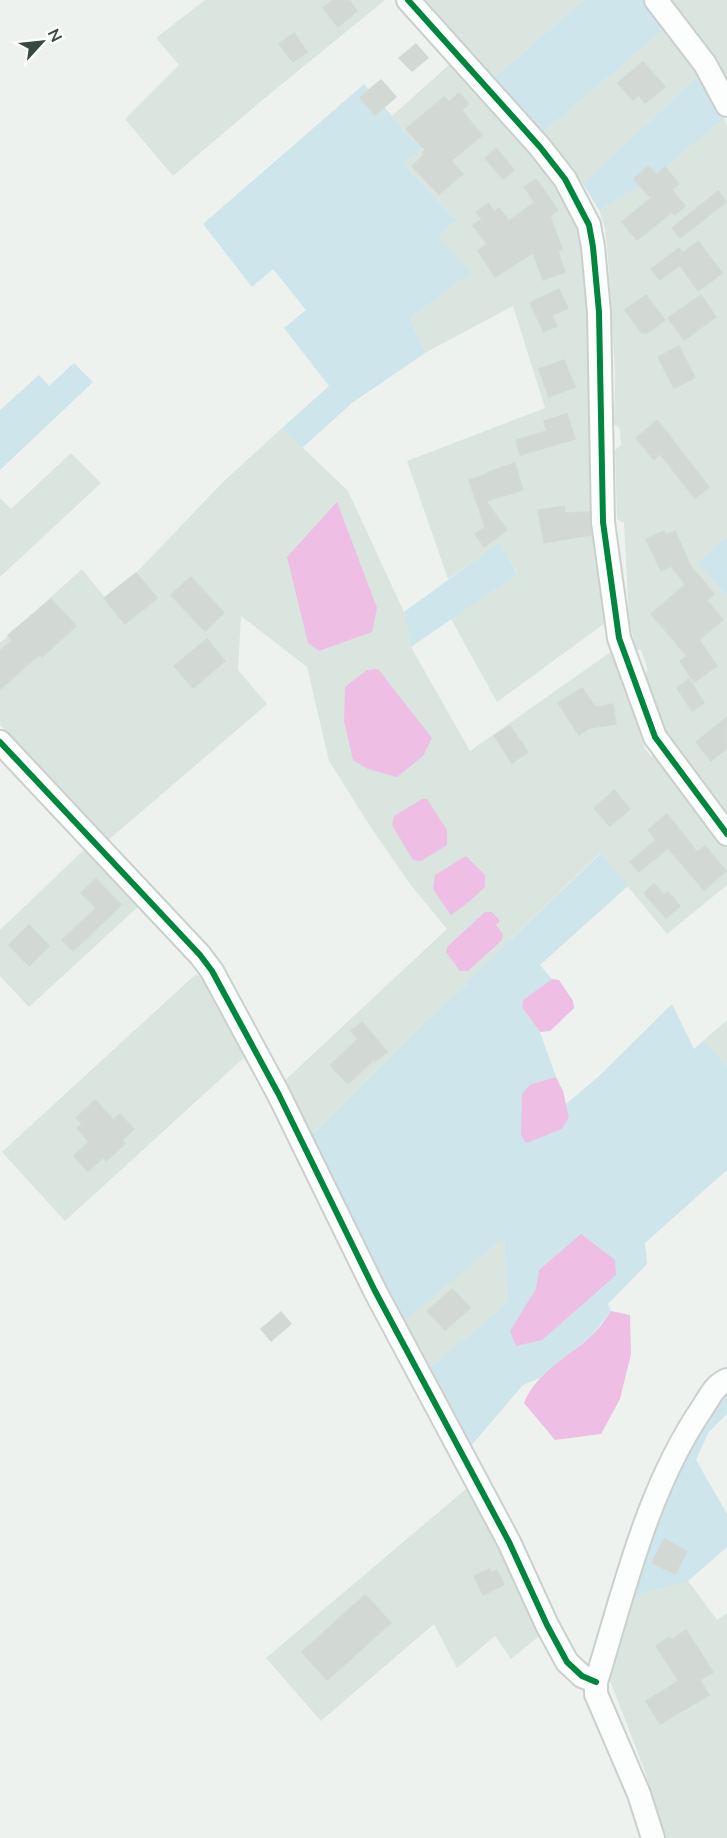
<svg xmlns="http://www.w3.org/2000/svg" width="727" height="1838" viewBox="0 0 727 1838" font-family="Mulish,sans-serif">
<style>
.residential{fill:#dae5e0}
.green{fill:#cee5eb}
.water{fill:#eebee4}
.building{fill:#d2d9d5;stroke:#d3dad6;stroke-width:1.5}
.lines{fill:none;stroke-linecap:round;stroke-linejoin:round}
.minor-casing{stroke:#cad0cd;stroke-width:26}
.minor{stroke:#fcfdfd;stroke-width:22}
.cycleway-casing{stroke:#fff;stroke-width:10}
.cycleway{stroke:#00873e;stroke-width:6}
</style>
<rect width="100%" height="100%" fill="#edf2ef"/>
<g class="residential">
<path d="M 205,0 L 385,0 L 260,102 L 173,176 L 125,119 L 179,65 L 156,38 Z"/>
<path d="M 422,0 L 584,0 L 491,80 Z"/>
<path d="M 667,0 L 727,0 L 727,84 Z"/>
<path d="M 667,27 L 701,73 L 583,184 L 540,135 Z"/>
<path d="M 450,64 L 542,167 L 573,217 L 584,240 L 588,267 L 597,545 L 605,623 L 497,702 L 451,619 L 517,573 L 500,543 L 448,579 L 407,461 L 545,408 L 513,306 L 425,353 L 410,318 L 469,273 L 439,236 L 457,218 L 453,217 L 404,164 L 421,149 L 392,116 Z"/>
<path d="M 724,118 L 727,126 L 727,537 L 697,562 L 727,596 L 727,816 L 665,733 L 645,674 L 648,670 L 641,650 L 636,649 L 629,620 L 624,523 L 617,519 L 615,450 L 621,445 L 620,429 L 614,424 L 615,375 L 609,272 L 605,228 L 599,210 L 648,182 Z"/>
<path d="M 282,428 L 348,491 L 404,612 L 411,647 L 470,751 L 612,651 L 645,749 L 651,756 L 657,754 L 727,845 L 727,885 L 667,934 L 600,853 L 466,982 L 467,984 L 422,1025 L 307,1140 L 281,1084 L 447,929 L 410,884 L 370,826 L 329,761 L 307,667 L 241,616 L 238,670 L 267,704 L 106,842 L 1,731 L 4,729 L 0,725 L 0,643 L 82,569 L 105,598 L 136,573 L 222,483 Z"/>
<path d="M 71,453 L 101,483 L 0,577 L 0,498 L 11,509 Z"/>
<path d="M 90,844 L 143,902 L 29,1007 L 0,976 L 0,930 Z"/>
<path d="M 195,975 L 207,978 L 249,1053 L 65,1221 L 2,1152 Z"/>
<path d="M 727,1020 L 727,1066 L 703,1041 Z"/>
<path d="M 504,1236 L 507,1303 L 427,1370 L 401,1324 Z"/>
<path d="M 473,1483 L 543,1633 L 511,1659 L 495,1636 L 457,1668 L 434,1624 L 321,1721 L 266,1658 Z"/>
<path d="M 688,1581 L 717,1620 L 727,1613 L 727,1838 L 663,1838 L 645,1771 L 609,1678 L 630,1597 Z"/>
</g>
<g class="green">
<path d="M 584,0 L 646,0 L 667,27 L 540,135 L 491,80 Z"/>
<path d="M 701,73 L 724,118 L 648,182 L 599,210 L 583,184 Z"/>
<path d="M 364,84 L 421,149 L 404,164 L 453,217 L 458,218 L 439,236 L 470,273 L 410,318 L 425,353 L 352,403 L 302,448 L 282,428 L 329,386 L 284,328 L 306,310 L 273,269 L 252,287 L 203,224 Z"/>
<path d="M 74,363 L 93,382 L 0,470 L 0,410 L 39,375 L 49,386 Z"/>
<path d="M 727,537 L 727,596 L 697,562 Z"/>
<path d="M 500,542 L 517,574 L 411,647 L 404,612 Z"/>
<path d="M 601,853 L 628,886 L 540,965 L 552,979 L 523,1000 L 522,1007 L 540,1032 L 556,1077 L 531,1084 L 569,1117 L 566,1104 L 598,1077 L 672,1004 L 694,1049 L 703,1041 L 727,1066 L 727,1170 L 645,1243 L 647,1264 L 608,1304 L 611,1311 L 592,1335 L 540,1378 L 523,1385 L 470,1447 L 427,1370 L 507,1303 L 504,1237 L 401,1324 L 307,1140 L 422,1025 L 467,984 L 466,982 Z"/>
<path d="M 727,1389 L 727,1414 L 708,1433 L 696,1460 L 727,1514 L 727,1547 L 688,1581 L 630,1597 L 679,1460 Z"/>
</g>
<g class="water">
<path d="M 337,502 L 377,608 L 372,632 L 319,651 L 308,643 L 287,557 Z"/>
<path d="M 378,669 L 432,738 L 423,756 L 397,777 L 368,769 L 353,760 L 344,721 L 345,687 L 367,670 Z"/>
<path d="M 422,799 L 427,799 L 447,830 L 447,845 L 421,861 L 413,860 L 392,825 L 394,816 Z"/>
<path d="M 466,856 L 485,875 L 485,887 L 470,901 L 451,915 L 433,889 L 435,875 Z"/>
<path d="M 485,912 L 492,912 L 500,921 L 496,925 L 503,934 L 502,940 L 468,971 L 460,971 L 446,952 L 447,947 Z"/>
<path d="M 552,979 L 559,980 L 573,1001 L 574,1008 L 550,1031 L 540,1032 L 522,1007 L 523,1000 Z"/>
<path d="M 556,1077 L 563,1091 L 569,1117 L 562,1129 L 526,1143 L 521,1135 L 522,1094 L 531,1084 Z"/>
<path d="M 581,1234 L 615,1260 L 616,1275 L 542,1340 L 516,1346 L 510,1331 L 536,1289 L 539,1270 Z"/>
<path d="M 611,1311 L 630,1315 L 631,1354 L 620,1399 L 601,1434 L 555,1440 L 524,1403 C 536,1373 567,1358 590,1337 C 598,1330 605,1320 611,1311 Z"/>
</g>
<g class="building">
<path d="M 334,0 L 349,0 L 357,11 L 338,27 L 323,8 Z"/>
<path d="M 294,33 L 307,52 L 293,62 L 279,44 Z"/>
<path d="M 416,44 L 428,58 L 412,71 L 399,58 Z"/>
<path d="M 643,62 L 665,87 L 645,103 L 639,95 L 633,100 L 618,83 Z"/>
<path d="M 381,80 L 396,97 L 375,115 L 360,97 Z"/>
<path d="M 459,93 L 469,104 L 462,110 L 463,112 L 482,135 L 451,161 L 463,174 L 439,194 L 412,166 L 424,155 L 422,152 L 425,150 L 406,129 L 444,97 L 449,102 Z"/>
<path d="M 496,148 L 514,170 L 503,179 L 485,158 Z"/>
<path d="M 648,166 L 656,175 L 665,167 L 679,184 L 672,190 L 685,206 L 675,215 L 672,212 L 637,240 L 622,222 L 651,198 L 634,179 Z"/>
<path d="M 536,179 L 558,210 L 550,216 L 562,249 L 558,251 L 565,272 L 543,280 L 533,253 L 495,277 L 478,251 L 487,244 L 473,226 L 482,219 L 476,212 L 488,203 L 494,212 L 499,208 L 509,221 L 535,202 L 524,187 Z"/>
<path d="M 718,191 L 726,202 L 680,238 L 672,228 Z"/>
<path d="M 698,241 L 722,273 L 698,291 L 680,265 L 660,280 L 651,269 L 679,248 L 683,253 Z"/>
<path d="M 559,289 L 568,308 L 552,315 L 557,326 L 544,332 L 530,303 Z"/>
<path d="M 646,295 L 665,320 L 647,333 L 642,333 L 625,310 Z"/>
<path d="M 701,295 L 716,317 L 684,340 L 668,318 Z"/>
<path d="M 679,346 L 695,378 L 674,388 L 658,357 Z"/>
<path d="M 564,360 L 575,387 L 549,397 L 539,369 Z"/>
<path d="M 567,414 L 575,439 L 520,455 L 516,440 L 547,431 L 544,421 Z"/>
<path d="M 657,420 L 709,487 L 695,498 L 660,454 L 654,460 L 636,438 Z"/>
<path d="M 515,463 L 523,490 L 486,501 L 507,530 L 484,547 L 475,534 L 485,527 L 469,480 L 488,474 L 488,472 Z"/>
<path d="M 564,506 L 565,513 L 589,512 L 591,535 L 544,543 L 538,510 Z"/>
<path d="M 664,531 L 666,535 L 675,531 L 690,565 L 714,594 L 706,600 L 723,620 L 699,640 L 717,666 L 694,682 L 680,661 L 687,656 L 651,614 L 686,584 L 671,566 L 661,571 L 646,539 Z"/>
<path d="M 136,573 L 157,598 L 125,624 L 104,598 Z"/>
<path d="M 191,577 L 224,613 L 205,631 L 171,595 Z"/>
<path d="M 51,599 L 76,626 L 42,657 L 40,654 L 0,689 L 0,651 L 12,640 L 8,635 Z"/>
<path d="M 207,639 L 225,661 L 193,688 L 174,666 Z"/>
<path d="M 689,679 L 704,703 L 692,711 L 677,688 Z"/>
<path d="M 582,688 L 595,707 L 613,704 L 616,724 L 589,728 L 579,735 L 558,703 Z"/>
<path d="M 727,717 L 727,748 L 711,761 L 696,742 Z"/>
<path d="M 510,726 L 528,752 L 512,763 L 494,736 Z"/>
<path d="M 614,790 L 630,809 L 610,826 L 594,808 Z"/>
<path d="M 667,814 L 697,852 L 705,846 L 726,871 L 704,890 L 668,848 L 639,872 L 630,862 L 656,840 L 648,830 Z"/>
<path d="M 96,879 L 121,905 L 73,951 L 62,940 L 96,908 L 81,893 Z"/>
<path d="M 654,884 L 664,895 L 668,892 L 680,906 L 666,918 L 644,893 Z"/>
<path d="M 29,925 L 49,946 L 29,966 L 9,945 Z"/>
<path d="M 362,1022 L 387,1052 L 376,1061 L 374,1059 L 348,1084 L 330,1065 L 358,1039 L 351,1031 Z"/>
<path d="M 95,1100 L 113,1120 L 120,1114 L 134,1129 L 122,1140 L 125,1144 L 106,1161 L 104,1157 L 88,1171 L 74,1156 L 89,1142 L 77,1128 L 82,1124 L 76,1118 Z"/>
<path d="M 452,1289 L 470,1308 L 445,1330 L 427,1311 Z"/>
<path d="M 281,1312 L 291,1324 L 271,1341 L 261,1329 Z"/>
<path d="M 664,1539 L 687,1551 L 675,1574 L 652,1563 Z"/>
<path d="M 490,1569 L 491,1573 L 497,1570 L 504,1585 L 483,1595 L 474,1576 Z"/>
<path d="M 365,1595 L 391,1623 L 327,1680 L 302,1652 Z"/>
<path d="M 686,1630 L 713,1672 L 700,1680 L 709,1695 L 660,1724 L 646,1701 L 679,1681 L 656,1646 L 669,1637 L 671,1640 Z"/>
</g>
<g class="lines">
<defs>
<g id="minor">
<path d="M 408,0 L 540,147 L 565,179 L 589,225 L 593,247 L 599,312 L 603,522 L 619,638 L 655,737 L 727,834"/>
<path d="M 656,0 L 705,64 L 727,105"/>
<path d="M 0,742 L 200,955 L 212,971 L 279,1095 L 375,1291 L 509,1542 L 547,1625 L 567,1662 L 582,1676 L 596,1682"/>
<path d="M 653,1838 L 639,1794 L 596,1694 L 596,1682 C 625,1588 647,1489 703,1407 C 710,1396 715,1385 727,1380"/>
</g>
</defs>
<use href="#minor" class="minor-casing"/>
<use href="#minor" class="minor"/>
<defs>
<g id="cycleway">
<path d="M 408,0 L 540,147 L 565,179 L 589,225 L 593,247 L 599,312 L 603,522 L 619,638 L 655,737 L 727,834"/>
<path d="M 0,742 L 200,955 L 212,971 L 279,1095 L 375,1291 L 509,1542 L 547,1625 L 567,1662 L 582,1676 L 596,1682"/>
</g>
</defs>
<use href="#cycleway" class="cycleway-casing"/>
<use href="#cycleway" class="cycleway"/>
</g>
<g transform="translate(42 42) rotate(63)" stroke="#ffffff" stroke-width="4.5" paint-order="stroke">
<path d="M0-4.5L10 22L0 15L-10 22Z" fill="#38493f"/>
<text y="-9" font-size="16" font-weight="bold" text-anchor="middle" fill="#38493f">N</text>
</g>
</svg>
